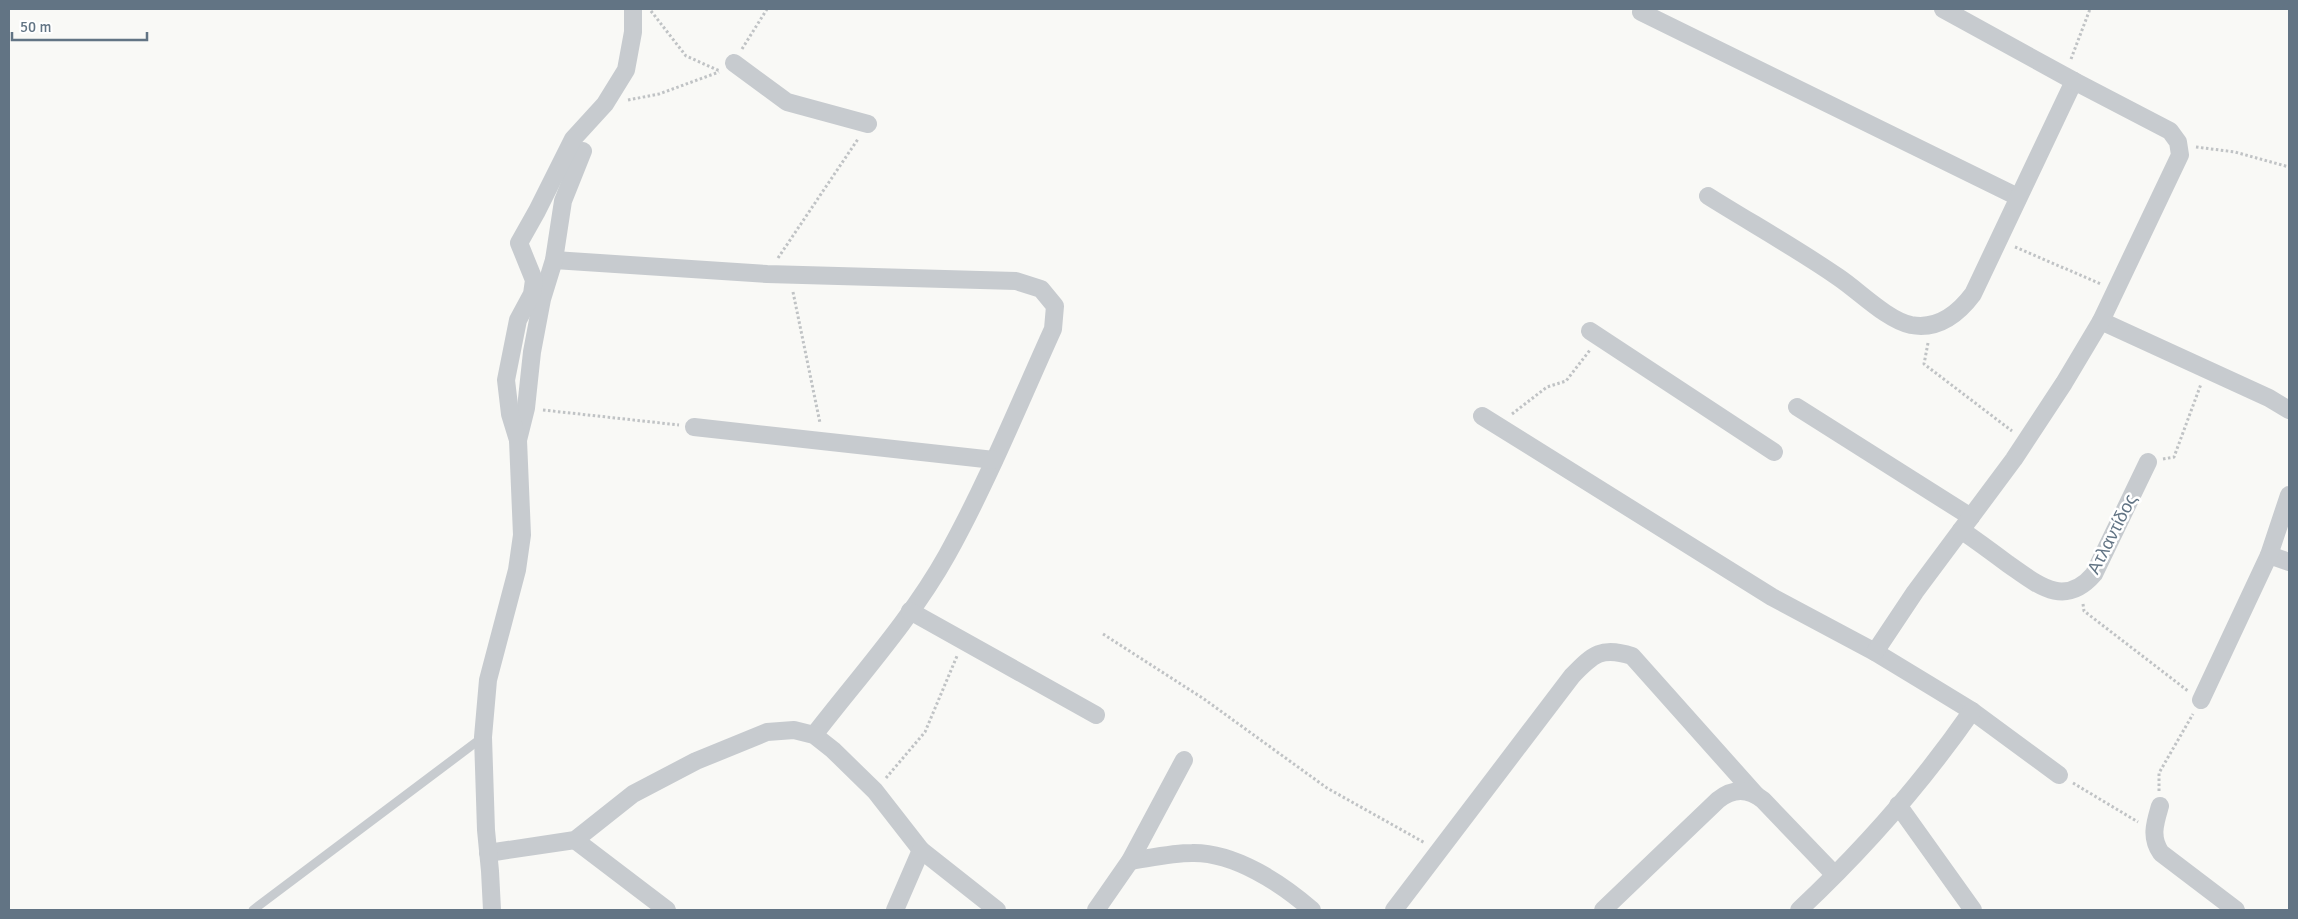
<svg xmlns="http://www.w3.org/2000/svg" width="2298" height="919" viewBox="0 0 2298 919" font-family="Signika,sans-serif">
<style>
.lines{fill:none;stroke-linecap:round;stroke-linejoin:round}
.path{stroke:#c0c3c5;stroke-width:3;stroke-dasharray:2.5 2.5;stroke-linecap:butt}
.service{stroke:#c7cbcf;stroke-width:9}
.minor{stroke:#c7cbcf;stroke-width:18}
.labels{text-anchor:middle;stroke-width:5;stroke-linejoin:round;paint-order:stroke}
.street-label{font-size:18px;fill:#627484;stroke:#fff}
</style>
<rect width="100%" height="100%" fill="#f9f9f6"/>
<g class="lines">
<g class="path">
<path d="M 651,11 L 686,56 L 720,71"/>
<path d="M 742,49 L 767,9"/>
<path d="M 2071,59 L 2090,9"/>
<path d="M 628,100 L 659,94 L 719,72"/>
<path d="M 2196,147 L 2235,152 L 2289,167"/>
<path d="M 2015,247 L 2101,284"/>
<path d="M 778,258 L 858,139"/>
<path d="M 793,292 L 820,423"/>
<path d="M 1928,343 L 1924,364 L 2012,431"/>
<path d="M 543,410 L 679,425"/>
<path d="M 1512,414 L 1547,387 L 1566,381 L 1590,350"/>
<path d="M 2163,459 L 2174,457 L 2201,384"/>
<path d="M 2083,604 L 2084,611 L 2188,691"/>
<path d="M 1103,634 L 1204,699 L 1327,788 L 1425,843"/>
<path d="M 886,778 L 925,732 L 957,656"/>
<path d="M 2073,783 L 2138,822"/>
<path d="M 2159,791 L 2159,773 L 2193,714"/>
</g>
<path class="service" d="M 253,910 L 483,737"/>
<g class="minor">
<path d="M 1641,12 L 2018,197"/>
<path d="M 734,63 L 787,102 L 868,124"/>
<path d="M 1708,196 C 1751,223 1796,248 1838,277 C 1859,291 1887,320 1911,325 C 1938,330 1958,314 1973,294 L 2074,81"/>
<path d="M 554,260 L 767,274 L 1016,281 L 1041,289 L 1055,306 L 1053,329 C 1019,404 987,483 947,555 C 912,618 858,678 814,735"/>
<path d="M 2101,321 L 2269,398 L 2289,410"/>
<path d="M 1590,331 L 1774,452"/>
<path d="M 1797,407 L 1971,517"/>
<path d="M 1482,416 L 1772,597 L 1875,652 L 1936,689 L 1972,711 L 2059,775"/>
<path d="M 694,427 L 994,460"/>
<path d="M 518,440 L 526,408 L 532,352 L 542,299 L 554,260 L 563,201 L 583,151"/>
<path d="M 1961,530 C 1977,541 1992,552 2008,564 C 2037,584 2064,609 2094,574 L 2148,462"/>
<path d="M 2269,555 L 2289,562"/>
<path d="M 910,611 L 1096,715"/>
<path d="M 1875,652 L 1915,592 L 2014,459 L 2064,383 L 2101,321 L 2180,155 L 2178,142 L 2170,131 L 2074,81 L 1943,9"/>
<path d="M 2201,700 L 2269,555 L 2289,495"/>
<path d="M 1898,805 L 1973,910"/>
<path d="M 2160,806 C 2155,823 2150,837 2161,853 L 2236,910"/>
<path d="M 575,840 L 667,910"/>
<path d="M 488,853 L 575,840 L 633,794 L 696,761 L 767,732 L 794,730 L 814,735 L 833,750 L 875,791 L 921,850 L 997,910"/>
<path d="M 1130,861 C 1150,858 1172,853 1192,853 C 1234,852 1281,883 1312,910"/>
<path d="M 492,910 L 490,871 L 486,830 L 483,737 L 488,680 L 517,570 L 522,535 L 518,440 L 510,414 L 506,380 L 518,320 L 532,294 L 534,280 L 519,243 L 537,211 L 573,139 L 605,104 L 626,70 L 633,32 L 633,9"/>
<path d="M 895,910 L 921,850"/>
<path d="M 1096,910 L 1130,861 L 1184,760"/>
<path d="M 1394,910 L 1572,676 C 1593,654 1602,646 1632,656 L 1756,795"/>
<path d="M 1603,910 L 1718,800 C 1733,788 1748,788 1763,800 L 1834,874"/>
<path d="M 1799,910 C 1863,850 1922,783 1972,711"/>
</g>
</g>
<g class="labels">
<g class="street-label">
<text transform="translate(2112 534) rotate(-63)" y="6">Ατλαντίδος</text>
</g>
</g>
<rect width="2298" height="919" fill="none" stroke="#627484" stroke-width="20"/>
<path d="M12 32v8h135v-8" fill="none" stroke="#627484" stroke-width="2.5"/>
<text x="20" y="32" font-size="15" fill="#627484" stroke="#ffffff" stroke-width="4" paint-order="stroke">50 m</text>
</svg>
